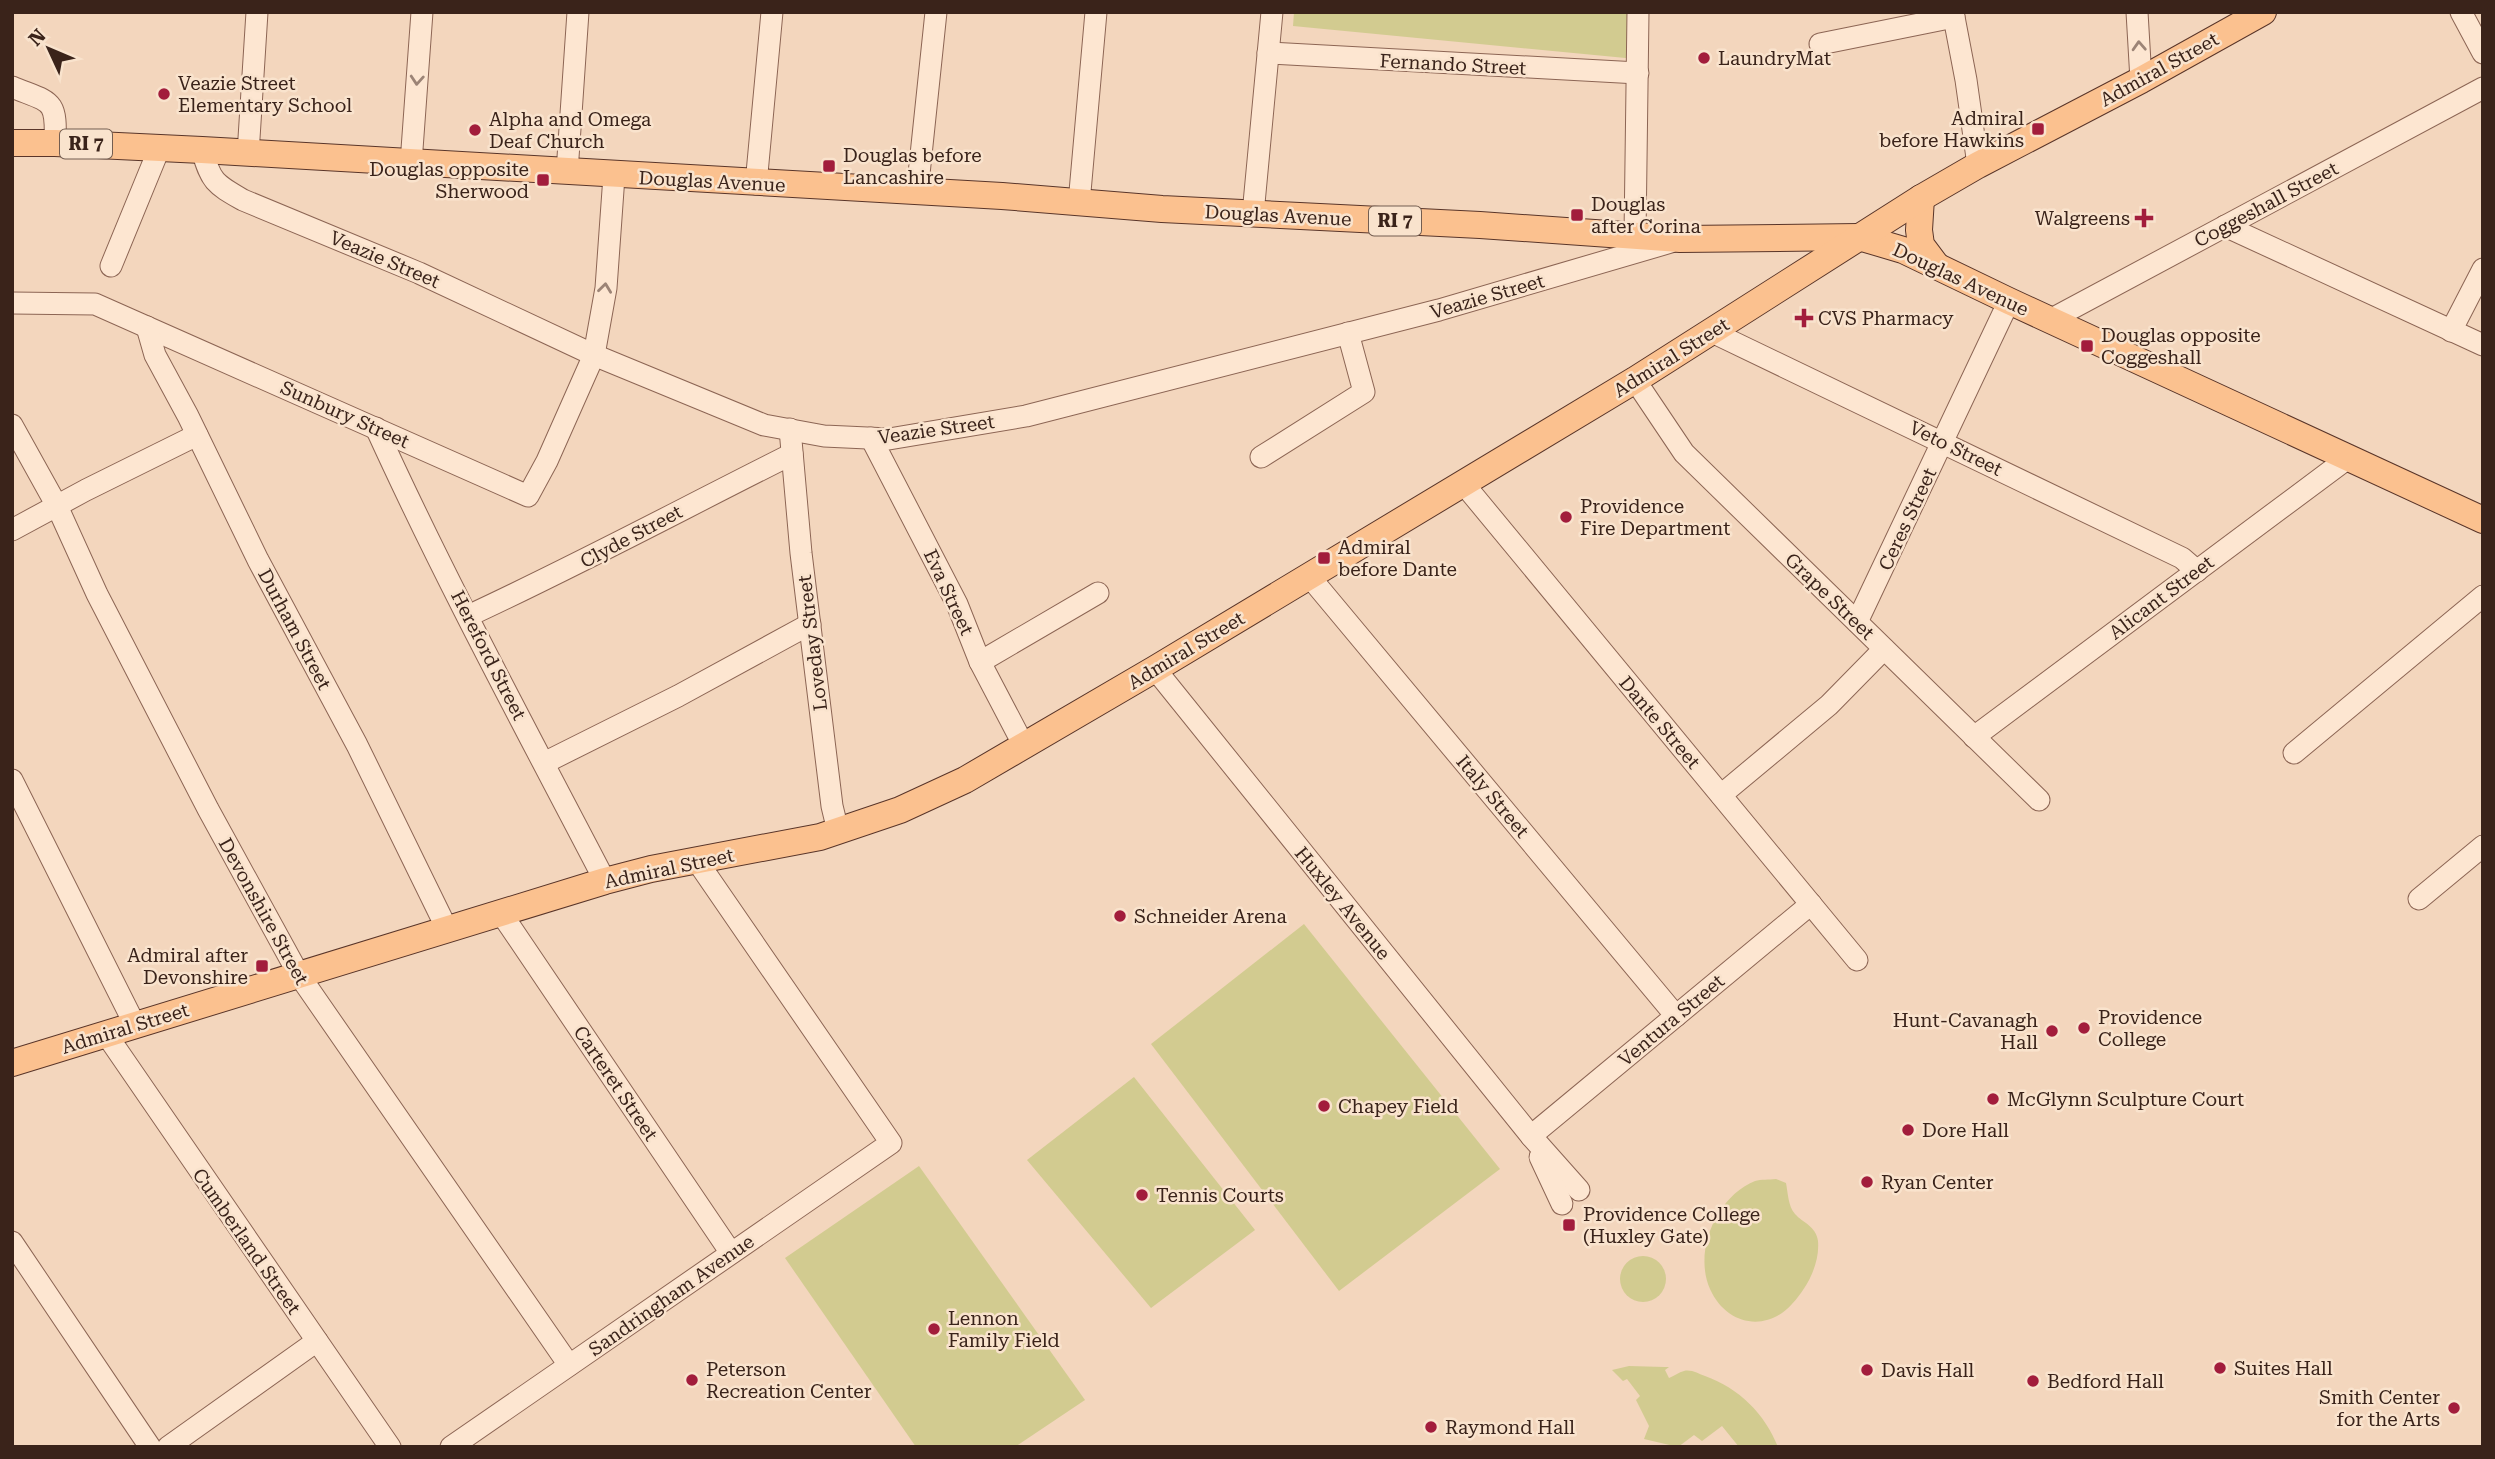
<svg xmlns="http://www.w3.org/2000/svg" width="2495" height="1459" viewBox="0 0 2495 1459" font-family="'Roboto Serif',serif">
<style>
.green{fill:#d2cb90}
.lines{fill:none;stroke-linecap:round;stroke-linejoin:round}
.minor-casing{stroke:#8c6554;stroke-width:23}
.major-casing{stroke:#593529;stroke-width:28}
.minor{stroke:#fde6d1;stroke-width:21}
.major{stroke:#fbc18f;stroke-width:26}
.oneway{stroke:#9c8476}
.poi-dot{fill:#a21d3c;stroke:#f9e3cd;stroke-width:2.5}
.labels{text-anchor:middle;stroke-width:5;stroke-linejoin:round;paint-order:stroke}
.shield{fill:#f9e3cd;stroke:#735d50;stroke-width:2}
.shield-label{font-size:18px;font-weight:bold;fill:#3a231a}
.poi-label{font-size:19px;fill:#3a231a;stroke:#f9e3cd;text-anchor:start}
.street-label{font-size:19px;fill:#3a231a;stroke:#f9e3cd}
</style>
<rect width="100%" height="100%" fill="#f3d6bd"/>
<g class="green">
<path d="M 1294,12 L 1640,12 L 1636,59 L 1293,26 Z"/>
<path d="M 1304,924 L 1500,1169 L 1339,1291 L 1151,1044 Z"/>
<path d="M 1134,1077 L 1255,1230 L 1151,1308 L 1027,1160 Z"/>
<path d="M 919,1166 L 1085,1400 L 1015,1447 L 916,1447 L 785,1258 Z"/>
<path d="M 1776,1179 L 1786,1183 C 1788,1193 1788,1206 1795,1214 C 1803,1223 1816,1226 1818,1241 C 1820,1264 1807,1288 1792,1304 C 1766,1333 1726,1325 1710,1289 C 1693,1251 1717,1196 1755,1181 C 1761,1179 1769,1180 1776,1179 Z"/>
<circle cx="1643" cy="1279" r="23"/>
<path d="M 1629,1366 L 1665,1367 L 1669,1367 L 1665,1370 L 1669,1378 C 1674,1376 1679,1372 1684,1371 C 1691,1369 1699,1374 1705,1376 C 1739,1388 1765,1414 1778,1447 L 1739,1447 L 1722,1426 L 1702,1441 L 1694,1435 L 1678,1447 L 1644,1439 L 1649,1426 L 1636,1400 L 1640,1396 L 1627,1379 L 1623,1381 L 1612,1370 Z"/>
</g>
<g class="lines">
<defs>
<g id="minor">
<path d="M 1953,12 L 1966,80 L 1978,165"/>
<path d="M 2137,12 L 2141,80"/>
<path d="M 2461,12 L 2483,53"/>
<path d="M 1820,44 L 1954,17"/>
<path d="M 1268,53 L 1638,73"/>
<path d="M 12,87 C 51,103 57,98 55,143"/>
<path d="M 202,150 C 211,182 215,184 243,200 L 419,273 L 594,355 L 764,425 L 824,436 L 889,439 L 1026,416 L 1439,310 L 1671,242"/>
<path d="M 248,154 L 257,12"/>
<path d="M 411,163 L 422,12"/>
<path d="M 567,172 L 578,12"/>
<path d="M 756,184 L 772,12"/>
<path d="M 917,193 L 936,12"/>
<path d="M 1079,203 L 1096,12"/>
<path d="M 1253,214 L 1272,12"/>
<path d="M 2225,226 L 2483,345"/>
<path d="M 1635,235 L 1638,12"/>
<path d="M 111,266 L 159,149"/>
<path d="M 12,303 L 95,304 L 528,496 L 547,461 L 594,355 L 606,288 L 614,176"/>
<path d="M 2050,320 L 2483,88"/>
<path d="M 147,327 L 155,355 L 188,416 L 258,560 L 357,745 L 447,929"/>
<path d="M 2451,331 L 2483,269"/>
<path d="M 1712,332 L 2182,558 L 2197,571"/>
<path d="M 1635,380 L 1684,453 L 2039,800"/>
<path d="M 12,425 L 57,506 L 97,594 L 208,809 L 299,975 L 569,1365"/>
<path d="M 376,428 C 446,582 527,731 605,881"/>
<path d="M 790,429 L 801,553 L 832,806 L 838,831"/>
<path d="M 871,438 L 957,604 L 980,662 L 1024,746"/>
<path d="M 1261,457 L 1364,392 L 1348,333"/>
<path d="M 1463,483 L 1857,960"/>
<path d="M 12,530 L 86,490 L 197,435"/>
<path d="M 1309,576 L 1676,1016"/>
<path d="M 468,616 C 578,565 684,508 792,454"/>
<path d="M 1857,622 L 2009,301"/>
<path d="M 980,662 L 1098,593"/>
<path d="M 1155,669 L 1531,1136 L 1579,1190"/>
<path d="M 1974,737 L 2348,458"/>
<path d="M 2294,753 L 2483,596"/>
<path d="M 544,763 L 678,696 L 810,624"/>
<path d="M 12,780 L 135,1025"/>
<path d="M 1721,795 L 1829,705 L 1884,649"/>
<path d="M 2419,899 L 2483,846"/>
<path d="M 501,913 L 731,1253"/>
<path d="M 106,1034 L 390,1447"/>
<path d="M 1531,1136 L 1811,904"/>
<path d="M 1540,1157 L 1562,1204"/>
<path d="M 12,1242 L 150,1447"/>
<path d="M 168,1447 L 317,1341"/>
<path d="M 451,1447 L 891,1143 L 697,861"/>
</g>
<g id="major">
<path d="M 12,143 L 55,143 L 202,150 L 1002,196 L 1162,209 L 1480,225 L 1680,239 L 1859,237 L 1903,250 L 2009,301 L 2483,520"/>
<path d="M 1921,198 L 1919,230 L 1921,245 L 1936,265"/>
<path d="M 12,1063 L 605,881 L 651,869 L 820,837 L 900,810 L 965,780 L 1155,669 L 1635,380 L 1921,198 L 1978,165 L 2141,80 L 2263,12"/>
</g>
</defs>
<use href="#minor" class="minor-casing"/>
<use href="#major" class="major-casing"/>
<use href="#minor" class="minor"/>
<use href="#major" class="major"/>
</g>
<defs><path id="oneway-chevron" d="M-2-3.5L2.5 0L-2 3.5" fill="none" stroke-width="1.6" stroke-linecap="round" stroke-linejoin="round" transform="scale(1.75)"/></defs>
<g class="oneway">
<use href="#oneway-chevron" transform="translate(2139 46) rotate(-93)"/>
<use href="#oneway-chevron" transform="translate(417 80) rotate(94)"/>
<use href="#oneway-chevron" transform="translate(605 288) rotate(-83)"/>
</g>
<g class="poi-dot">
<circle cx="1704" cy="58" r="7"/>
<circle cx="164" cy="94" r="7"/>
<rect x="2031" y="122" width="14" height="14" rx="3.5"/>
<circle cx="475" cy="130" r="7"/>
<rect x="822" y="159" width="14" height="14" rx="3.5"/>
<rect x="536" y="173" width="14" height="14" rx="3.5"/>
<rect x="1570" y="208" width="14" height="14" rx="3.5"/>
<path d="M2140.5 207.5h7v7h7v7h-7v7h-7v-7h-7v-7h7z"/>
<path d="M1800.5 307.5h7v7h7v7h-7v7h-7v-7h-7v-7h7z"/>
<rect x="2080" y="339" width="14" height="14" rx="3.5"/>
<circle cx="1566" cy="517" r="7"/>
<rect x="1317" y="551" width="14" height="14" rx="3.5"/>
<circle cx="1120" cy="916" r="7"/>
<rect x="255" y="959" width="14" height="14" rx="3.5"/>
<circle cx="2084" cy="1028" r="7"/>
<circle cx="2052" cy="1031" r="7"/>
<circle cx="1993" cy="1099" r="7"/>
<circle cx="1324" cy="1106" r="7"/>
<circle cx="1908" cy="1130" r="7"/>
<circle cx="1867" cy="1182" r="7"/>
<circle cx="1142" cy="1195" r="7"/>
<rect x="1562" y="1218" width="14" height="14" rx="3.5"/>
<circle cx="934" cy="1329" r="7"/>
<circle cx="2220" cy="1368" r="7"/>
<circle cx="1867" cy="1370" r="7"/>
<circle cx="692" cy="1380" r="7"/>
<circle cx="2033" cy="1381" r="7"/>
<circle cx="2454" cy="1408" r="7"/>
<circle cx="1431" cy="1427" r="7"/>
</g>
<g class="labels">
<g class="shield">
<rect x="60" y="129.5" width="52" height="29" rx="5"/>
<rect x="1369" y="206.5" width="52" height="29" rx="5"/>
</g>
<g class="shield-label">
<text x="86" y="150">RI 7</text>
<text x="1395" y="227">RI 7</text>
</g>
<g class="poi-label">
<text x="1718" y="65">LaundryMat</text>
<text x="178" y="90">Veazie Street<tspan x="178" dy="22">Elementary School</tspan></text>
<text x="2024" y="125" text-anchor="end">Admiral<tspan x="2024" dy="22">before Hawkins</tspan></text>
<text x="489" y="126">Alpha and Omega<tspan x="489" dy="22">Deaf Church</tspan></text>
<text x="843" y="162">Douglas before<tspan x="843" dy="22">Lancashire</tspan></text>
<text x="529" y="176" text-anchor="end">Douglas opposite<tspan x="529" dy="22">Sherwood</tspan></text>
<text x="1591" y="211">Douglas<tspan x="1591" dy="22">after Corina</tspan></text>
<text x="2130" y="225" text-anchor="end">Walgreens</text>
<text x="1818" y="325">CVS Pharmacy</text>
<text x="2101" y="342">Douglas opposite<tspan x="2101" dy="22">Coggeshall</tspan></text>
<text x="1580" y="513">Providence<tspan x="1580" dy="22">Fire Department</tspan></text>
<text x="1338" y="554">Admiral<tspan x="1338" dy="22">before Dante</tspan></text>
<text x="1134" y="923">Schneider Arena</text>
<text x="248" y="962" text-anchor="end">Admiral after<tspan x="248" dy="22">Devonshire</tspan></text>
<text x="2098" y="1024">Providence<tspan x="2098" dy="22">College</tspan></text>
<text x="2038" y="1027" text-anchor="end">Hunt-Cavanagh<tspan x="2038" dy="22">Hall</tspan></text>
<text x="2007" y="1106">McGlynn Sculpture Court</text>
<text x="1338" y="1113">Chapey Field</text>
<text x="1922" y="1137">Dore Hall</text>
<text x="1881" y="1189">Ryan Center</text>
<text x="1156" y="1202">Tennis Courts</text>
<text x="1583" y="1221">Providence College<tspan x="1583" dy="22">(Huxley Gate)</tspan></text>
<text x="948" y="1325">Lennon<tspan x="948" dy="22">Family Field</tspan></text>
<text x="2234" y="1375">Suites Hall</text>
<text x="706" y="1376">Peterson<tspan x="706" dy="22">Recreation Center</tspan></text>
<text x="1881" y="1377">Davis Hall</text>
<text x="2047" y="1388">Bedford Hall</text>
<text x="2440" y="1404" text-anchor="end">Smith Center<tspan x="2440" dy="22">for the Arts</tspan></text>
<text x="1445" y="1434">Raymond Hall</text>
</g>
<g class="street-label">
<text transform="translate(1453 64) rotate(3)" y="7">Fernando Street</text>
<text transform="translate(2159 69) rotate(-29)" y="7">Admiral Street</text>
<text transform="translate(712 181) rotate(3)" y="7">Douglas Avenue</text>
<text transform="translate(2266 204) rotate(-28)" y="7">Coggeshall Street</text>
<text transform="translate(1278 215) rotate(3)" y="7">Douglas Avenue</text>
<text transform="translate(385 259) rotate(23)" y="7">Veazie Street</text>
<text transform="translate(1961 279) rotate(25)" y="7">Douglas Avenue</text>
<text transform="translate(1487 296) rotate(-16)" y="7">Veazie Street</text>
<text transform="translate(1671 357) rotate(-32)" y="7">Admiral Street</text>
<text transform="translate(345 414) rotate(24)" y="7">Sunbury Street</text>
<text transform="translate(936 429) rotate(-8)" y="7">Veazie Street</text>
<text transform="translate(1956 448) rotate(26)" y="7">Veto Street</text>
<text transform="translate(1907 519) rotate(-65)" y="7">Ceres Street</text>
<text transform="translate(631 536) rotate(-28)" y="7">Clyde Street</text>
<text transform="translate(949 592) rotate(65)" y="7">Eva Street</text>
<text transform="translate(1830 596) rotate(44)" y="7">Grape Street</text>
<text transform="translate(2161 597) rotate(-37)" y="7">Alicant Street</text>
<text transform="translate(295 629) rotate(62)" y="7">Durham Street</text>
<text transform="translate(812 643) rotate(-97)" y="7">Loveday Street</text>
<text transform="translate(1186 650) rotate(-31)" y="7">Admiral Street</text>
<text transform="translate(489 655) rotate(63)" y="7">Hereford Street</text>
<text transform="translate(1660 722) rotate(50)" y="7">Dante Street</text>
<text transform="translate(1493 796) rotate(50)" y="7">Italy Street</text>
<text transform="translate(669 868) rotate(-12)" y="7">Admiral Street</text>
<text transform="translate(1343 903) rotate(51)" y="7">Huxley Avenue</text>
<text transform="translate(264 911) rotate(61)" y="7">Devonshire Street</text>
<text transform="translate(1671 1020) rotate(-40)" y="7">Ventura Street</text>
<text transform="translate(125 1028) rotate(-17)" y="7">Admiral Street</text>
<text transform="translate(616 1083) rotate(56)" y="7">Carteret Street</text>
<text transform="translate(247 1241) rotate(55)" y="7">Cumberland Street</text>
<text transform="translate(671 1295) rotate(-35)" y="7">Sandringham Avenue</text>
</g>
</g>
<rect width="2495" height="1459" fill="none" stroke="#3a231a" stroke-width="28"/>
<g transform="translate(49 49) rotate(314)" stroke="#f9e3cd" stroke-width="5" paint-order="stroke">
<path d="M0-5L12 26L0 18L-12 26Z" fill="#3a231a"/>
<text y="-10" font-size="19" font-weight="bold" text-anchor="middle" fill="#3a231a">N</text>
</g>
</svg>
